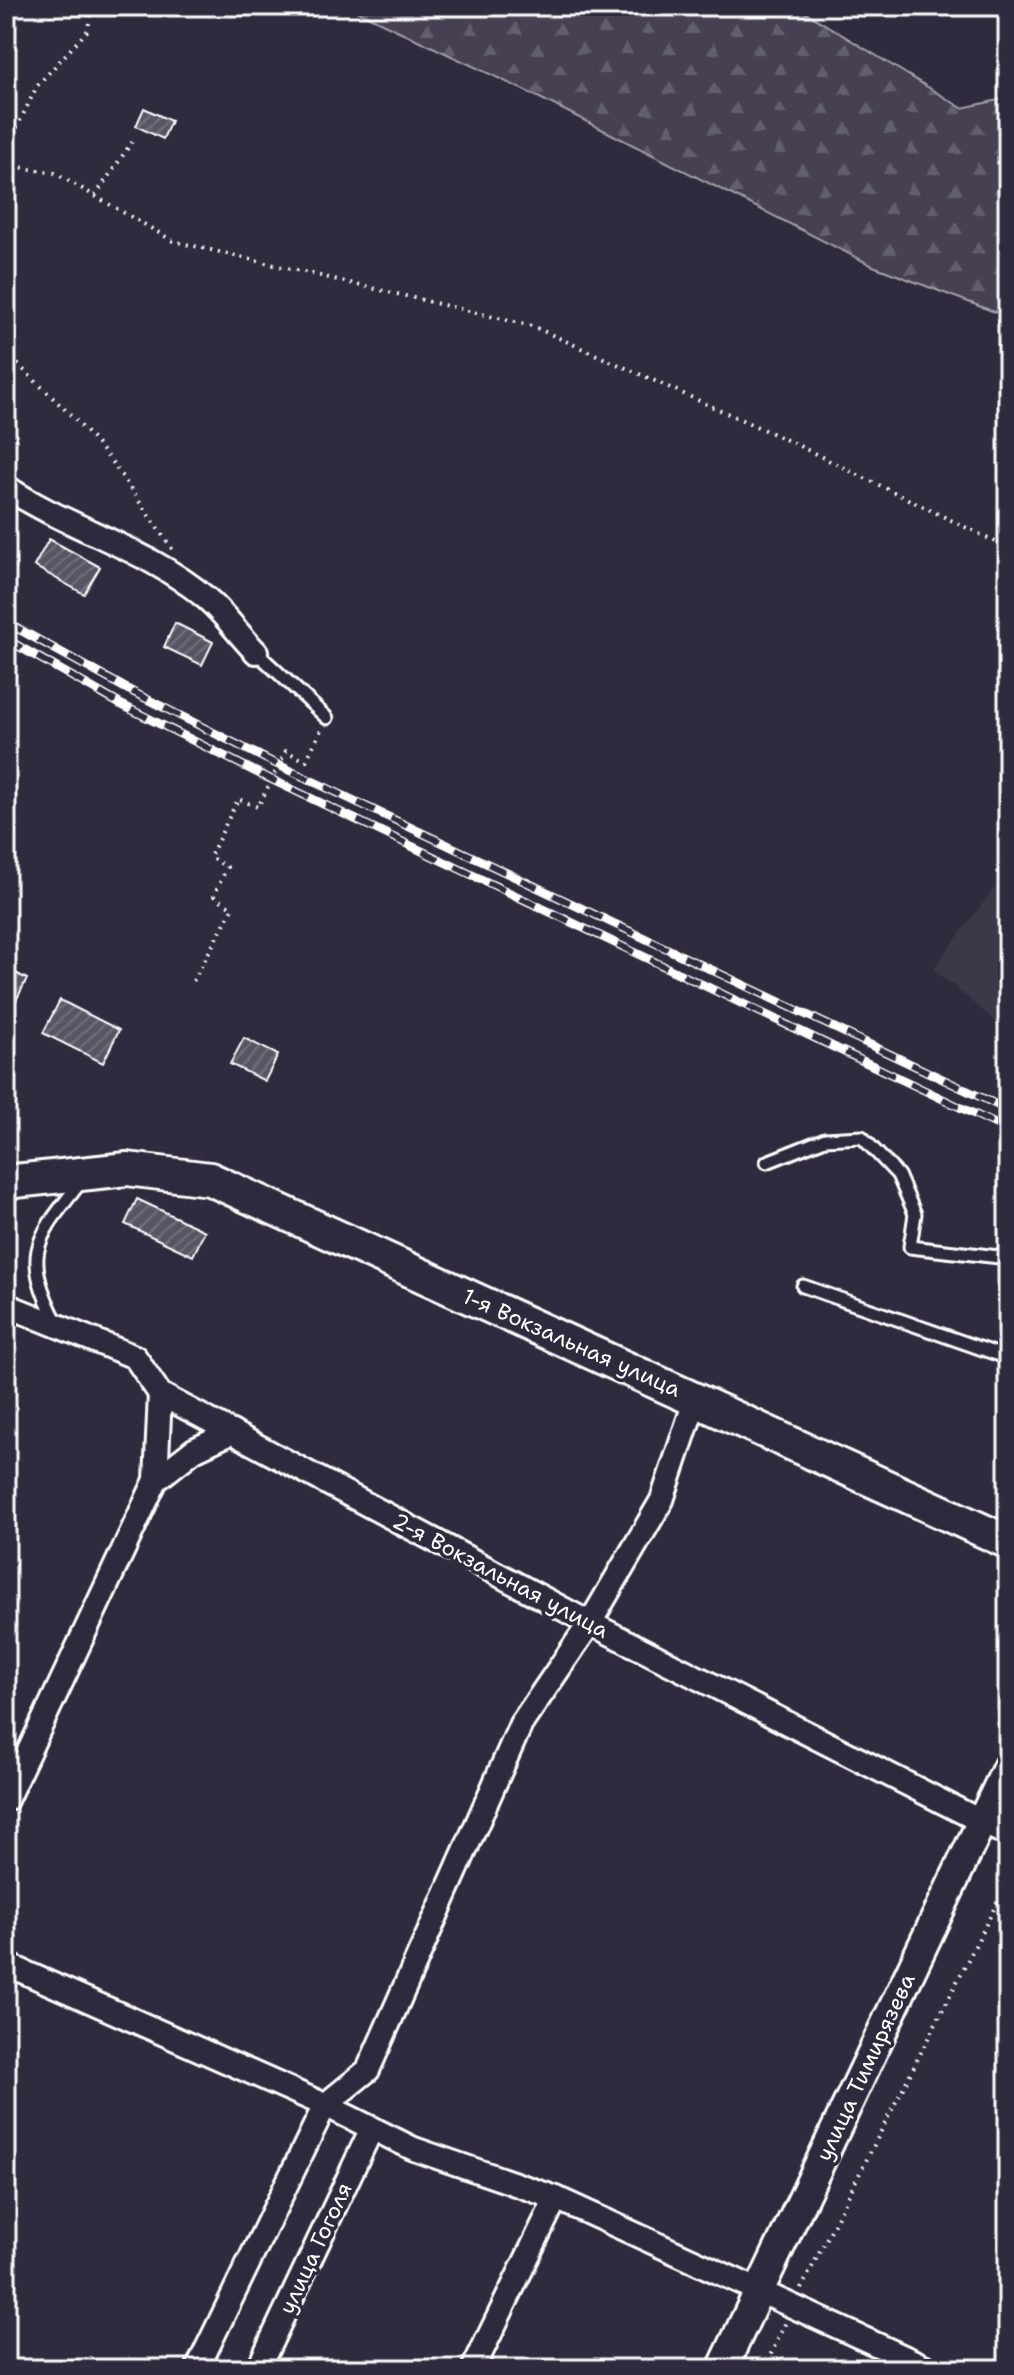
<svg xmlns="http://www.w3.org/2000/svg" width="1014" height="2375" viewBox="0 0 1014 2375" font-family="'Shantell Sans',sans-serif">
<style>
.built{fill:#3c3749}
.forest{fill:url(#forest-firs);stroke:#a2a0a8;stroke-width:2}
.building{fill:url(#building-hatch);stroke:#fff;stroke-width:2}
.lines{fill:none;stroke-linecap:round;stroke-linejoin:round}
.service-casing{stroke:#fff;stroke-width:17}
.minor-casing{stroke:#fff;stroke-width:28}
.tertiary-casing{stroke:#fff;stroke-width:34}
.secondary-casing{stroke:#fff;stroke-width:38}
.path{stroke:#fff;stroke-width:4;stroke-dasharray:2 6;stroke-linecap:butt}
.service{stroke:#2f2a3d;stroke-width:11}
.minor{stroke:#2f2a3d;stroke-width:22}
.tertiary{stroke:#2f2a3d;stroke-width:28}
.secondary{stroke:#2f2a3d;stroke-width:32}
.rail-casing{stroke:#fff;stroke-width:9}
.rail{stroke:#2f2a3d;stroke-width:6;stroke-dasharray:18;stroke-linecap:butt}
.labels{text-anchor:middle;stroke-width:7;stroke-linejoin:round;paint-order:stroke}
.street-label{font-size:22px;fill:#fff;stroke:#2f2a3d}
</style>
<defs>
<pattern id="forest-firs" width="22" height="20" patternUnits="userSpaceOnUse" patternTransform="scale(2)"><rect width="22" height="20" fill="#464152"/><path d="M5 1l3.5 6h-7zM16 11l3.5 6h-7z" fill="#625e6c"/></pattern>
<pattern id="building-hatch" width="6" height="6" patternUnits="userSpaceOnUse" patternTransform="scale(2)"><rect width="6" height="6" fill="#595564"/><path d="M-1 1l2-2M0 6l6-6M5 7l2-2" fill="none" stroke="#726e7b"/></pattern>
</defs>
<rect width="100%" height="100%" fill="#2f2a3d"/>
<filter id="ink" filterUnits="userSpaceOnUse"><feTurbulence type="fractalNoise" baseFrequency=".0125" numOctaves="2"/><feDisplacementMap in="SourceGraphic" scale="16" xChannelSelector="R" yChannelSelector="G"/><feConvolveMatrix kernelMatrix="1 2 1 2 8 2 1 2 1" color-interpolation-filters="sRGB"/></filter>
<g filter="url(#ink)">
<path class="built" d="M 1008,870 L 1008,1032 L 933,969 Z"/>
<path class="forest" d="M 346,6 L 795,6 L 962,108 L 1008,98 L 1008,317 L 873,266 L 532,94 Z"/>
<g class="building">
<path d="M 144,108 L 171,121 L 163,139 L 136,126 Z"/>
<path d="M 49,539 L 100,567 L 84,594 L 34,566 Z"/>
<path d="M 175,623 L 213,642 L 202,665 L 164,647 Z"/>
<path d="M 6,968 L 27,979 L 6,1020 Z"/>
<path d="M 60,1000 L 119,1030 L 103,1063 L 43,1033 Z"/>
<path d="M 244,1038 L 278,1055 L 265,1081 L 230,1064 Z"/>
<path d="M 137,1199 L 205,1231 L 193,1256 L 125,1224 Z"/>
</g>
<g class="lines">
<defs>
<g id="service">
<path d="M 256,652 L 327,718"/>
<path d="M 767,1162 L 825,1139 L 862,1137 L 898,1175 L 915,1214 L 910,1247 L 1008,1258"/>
<path d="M 803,1286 L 1008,1358"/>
<path d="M 57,1323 C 20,1251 37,1238 83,1179"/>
</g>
<g id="minor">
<path d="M 6,487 C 69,529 147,548 206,598 C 224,613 239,635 256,652"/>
<path d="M 6,1305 L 135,1357 L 160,1394 L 580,1618 L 1008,1835"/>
<path d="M 156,1480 L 194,1450 L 232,1432"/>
<path d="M 6,1800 L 156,1480 L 160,1394"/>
<path d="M 6,1964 L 325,2105 L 414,2149 L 556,2198 L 930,2369"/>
<path d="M 197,2369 L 325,2105 L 368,2070 L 521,1724 L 590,1623 L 662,1500 L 696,1398"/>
<path d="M 258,2369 L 372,2128"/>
<path d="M 473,2369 L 556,2198"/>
</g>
<path id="tertiary" d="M 722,2369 L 1008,1766"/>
<path id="secondary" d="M 6,1182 L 127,1169 L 210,1179 L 1008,1542"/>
</defs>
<use href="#service" class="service-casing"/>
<use href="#minor" class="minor-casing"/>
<use href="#tertiary" class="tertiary-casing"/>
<use href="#secondary" class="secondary-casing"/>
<g class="path">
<path d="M 6,150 L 37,86 L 88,30 L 91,6"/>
<path d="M 6,165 L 55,173 L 173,241 L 532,326 L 789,441 L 1008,548"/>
<path d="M 95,196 L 132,142"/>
<path d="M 6,353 L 74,418 L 112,462 L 172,549"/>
<path d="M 193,981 L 233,908 L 214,896 L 227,867 L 210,857 L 238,799 L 258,807 L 286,751 L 306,761 L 321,730"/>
<path d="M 801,2289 L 1008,1881"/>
<path d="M 764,2369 L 786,2322"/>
</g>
<use href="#service" class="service"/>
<use href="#minor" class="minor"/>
<use href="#tertiary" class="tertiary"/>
<use href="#secondary" class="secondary"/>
<defs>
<g id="rail">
<path d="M 6,622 L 129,690 L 270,761 L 1008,1110"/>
<path d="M 6,639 L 120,704 L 262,775 L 1008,1130"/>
</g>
</defs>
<use href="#rail" class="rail-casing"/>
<use href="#rail" class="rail"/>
</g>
</g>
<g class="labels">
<g class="street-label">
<text transform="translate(572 1342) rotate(24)" y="8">1-я Вокзальная улица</text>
<text transform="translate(501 1575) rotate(28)" y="8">2-я Вокзальная улица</text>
<text transform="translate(865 2067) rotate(-65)" y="8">улица Тимирязева</text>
<text transform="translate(315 2248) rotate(-65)" y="8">улица Гоголя</text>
</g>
</g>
<rect width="1014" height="2375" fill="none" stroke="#2f2a3d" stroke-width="32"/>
<rect x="16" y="16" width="982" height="2343" fill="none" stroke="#fff" stroke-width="3" filter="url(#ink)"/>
</svg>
